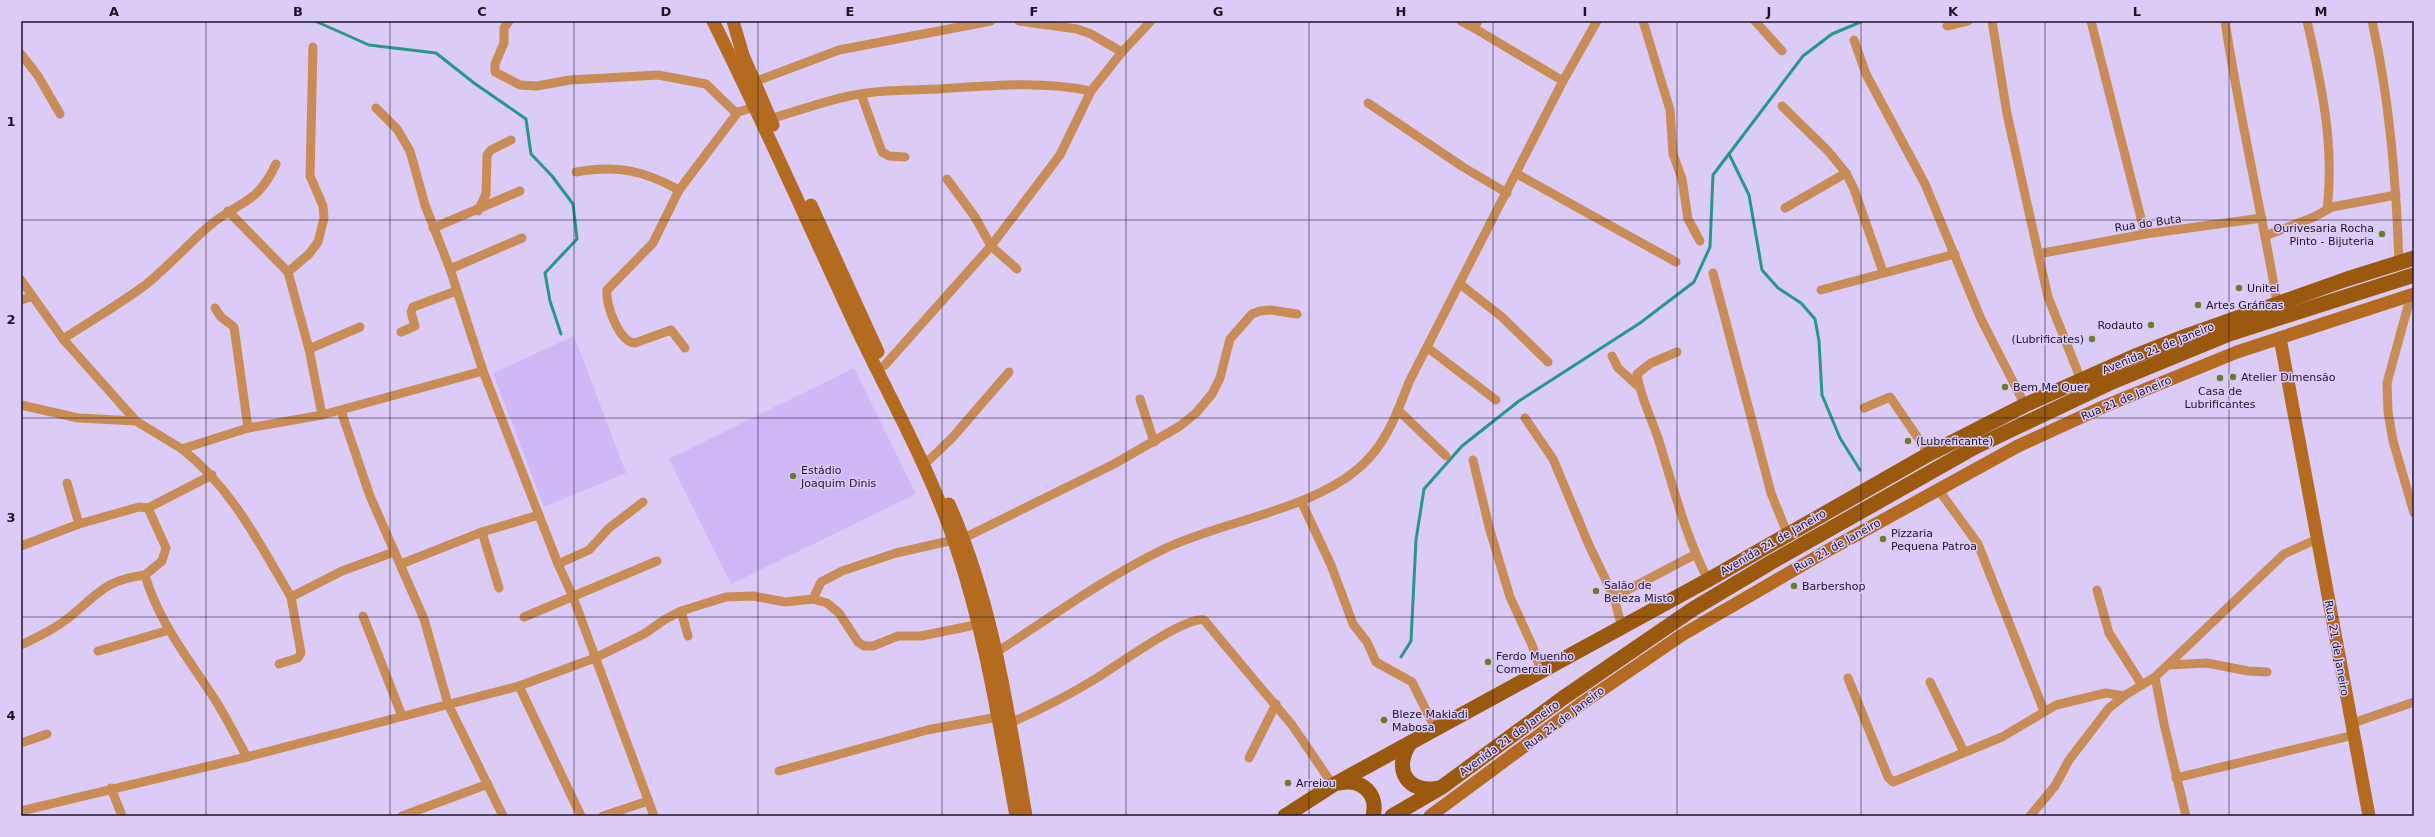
<svg xmlns="http://www.w3.org/2000/svg" width="2435" height="837" viewBox="0 0 2435 837" font-family="'DejaVu Sans',sans-serif">
<style>
.green{fill:#cfb8f7}
.lines{fill:none;stroke-linecap:round;stroke-linejoin:round}
.stream{stroke:#249989;stroke-width:3}
.street{stroke:#c98c55;stroke-width:9}
.secondary{stroke:#b46b20;stroke-width:13}
.primary{stroke:#9b590e;stroke-width:15}
.grid{fill:none;stroke:#1c1528;stroke-width:1;stroke-opacity:0.55}
.poi-dot{fill:#6a7d2c;stroke:#dbcbf7;stroke-width:1.5}
.labels{text-anchor:middle;stroke-width:3;stroke-linejoin:round;paint-order:stroke}
.street-label{font-size:11px;fill:#1c1528;stroke:#dbcbf7}
.poi-label{font-size:11px;fill:#1c1528;stroke:#dbcbf7;text-anchor:start}
.neatline{fill:none;stroke:#1c1528;stroke-width:1.5}
.grid-label{font-size:13px;text-anchor:middle;font-weight:bold;fill:#1c1528}
</style>
<rect width="100%" height="100%" fill="#dbcbf7"/>
<g class="green">
<path d="M 574,336 L 626,473 L 544,507 L 493,373 Z"/>
<path d="M 854,368 L 916,494 L 731,584 L 669,459 Z"/>
</g>
<g class="lines">
<g class="stream">
<path d="M 315,21 L 369,45 L 436,53 L 474,83 L 526,119 L 531,154 L 552,176 L 573,204 L 577,239 L 545,273 L 550,301 L 561,334"/>
<path d="M 1729,154 L 1749,195 L 1762,270 L 1778,288 L 1801,303 L 1815,319 L 1819,341 L 1822,395 L 1840,438 L 1860,470"/>
<path d="M 1401,657 L 1411,641 L 1416,540 L 1424,489 L 1462,446 L 1519,401 L 1640,323 L 1694,282 L 1710,247 L 1713,175 L 1803,56 L 1832,34 L 1863,21"/>
</g>
<g class="street">
<path d="M 509,21 L 504,28 L 504,43 L 495,64 L 495,72 L 520,85 L 537,86 L 570,80 L 658,75 L 706,84 L 734,111 L 738,112 L 755,107"/>
<path d="M 1019,21 L 1077,29 L 1091,34 L 1122,52"/>
<path d="M 1461,21 L 1474,28"/>
<path d="M 1478,21 L 1474,28 L 1563,81"/>
<path d="M 1643,21 L 1670,110 L 1673,154 L 1682,179 L 1688,219 L 1700,241"/>
<path d="M 1755,21 L 1782,51"/>
<path d="M 1992,21 L 2007,114 L 2048,297 L 2081,380"/>
<path d="M 2091,21 L 2145,234"/>
<path d="M 2225,21 C 2239,115 2261,208 2277,302"/>
<path d="M 2307,21 C 2321,82 2335,146 2327,209"/>
<path d="M 2372,21 C 2390,101 2396,181 2399,263"/>
<path d="M 1947,26 L 1968,21"/>
<path d="M 1854,40 L 1866,74 L 1925,184 L 1981,319 L 2025,405"/>
<path d="M 313,47 L 310,176 L 323,206 L 324,218 L 318,242 L 309,254 L 288,272 L 309,349 L 322,415"/>
<path d="M 21,54 L 38,76 L 60,114"/>
<path d="M 754,82 L 839,50 L 991,21"/>
<path d="M 861,94 L 882,152 L 889,156 L 905,157"/>
<path d="M 1368,103 L 1463,167 L 1507,193"/>
<path d="M 1782,106 L 1828,151 L 1846,173 L 1854,189 L 1883,272"/>
<path d="M 376,108 L 397,129 L 410,151 L 425,205 L 450,269 L 483,371 L 558,564 L 573,597 L 654,816"/>
<path d="M 770,119 C 797,111 822,102 849,96 C 878,90 908,90 937,89 C 987,86 1041,80 1091,91"/>
<path d="M 576,172 C 617,165 643,170 679,190"/>
<path d="M 1517,174 L 1676,262"/>
<path d="M 947,179 L 975,217 L 991,246 L 1017,269"/>
<path d="M 1785,208 L 1846,173"/>
<path d="M 228,211 L 288,272"/>
<path d="M 478,211 L 486,194 L 487,155 L 491,150 L 511,140"/>
<path d="M 433,228 L 520,191"/>
<path d="M 2265,236 L 2314,217 L 2332,207 L 2396,195"/>
<path d="M 2038,254 L 2145,234 L 2262,218"/>
<path d="M 450,269 L 522,238"/>
<path d="M 1713,273 L 1771,493 L 1787,533"/>
<path d="M 21,280 L 63,339 L 136,421 L 182,449 L 248,428 L 322,415 L 483,371"/>
<path d="M 1460,284 L 1502,317 L 1548,362"/>
<path d="M 1821,290 L 1955,254"/>
<path d="M 2411,295 L 2387,383 L 2388,412 L 2393,441 L 2414,513"/>
<path d="M 21,300 L 31,297"/>
<path d="M 215,308 L 221,317 L 234,327 L 248,428"/>
<path d="M 401,332 L 415,326 L 411,312 L 413,307 L 456,291"/>
<path d="M 63,339 C 89,322 118,305 144,286 C 167,268 187,245 209,226 C 240,200 257,205 276,164"/>
<path d="M 685,348 L 671,330 L 635,343 C 619,342 605,304 607,290 L 653,243 L 679,190 L 738,112"/>
<path d="M 1428,348 L 1496,400"/>
<path d="M 309,349 L 360,327"/>
<path d="M 1677,352 L 1651,363 L 1637,374 C 1640,396 1651,417 1658,438 C 1673,486 1685,535 1708,580"/>
<path d="M 1612,356 L 1618,368 L 1639,387"/>
<path d="M 884,366 L 991,246 L 1060,155 L 1091,91 L 1122,52 L 1151,21"/>
<path d="M 1140,399 L 1154,442"/>
<path d="M 21,405 L 78,418 L 136,421"/>
<path d="M 1864,408 L 1890,397 L 1929,454"/>
<path d="M 1398,410 L 1446,456"/>
<path d="M 341,411 L 370,496 L 424,619 L 448,704 L 503,816"/>
<path d="M 1525,418 L 1553,459 L 1589,545 L 1614,597 L 1622,628"/>
<path d="M 182,449 C 232,488 259,543 291,597 L 342,571 L 394,552"/>
<path d="M 929,460 L 952,438 L 1009,372"/>
<path d="M 1473,460 L 1489,527 L 1510,597 L 1532,645 L 1541,671"/>
<path d="M 67,483 L 79,524"/>
<path d="M 1938,489 L 1978,544 L 2044,711"/>
<path d="M 1301,501 L 1331,565 L 1353,624 L 1367,642 L 1376,662 L 1412,682 L 1436,730"/>
<path d="M 148,508 L 166,548 L 162,561 L 145,575 C 158,621 188,658 214,698 C 226,717 236,737 247,757"/>
<path d="M 482,532 L 499,588"/>
<path d="M 964,538 L 1114,464 L 1180,426 L 1196,413 L 1212,394 L 1220,378 L 1230,339 L 1252,314 L 1260,311 L 1270,310 L 1297,314"/>
<path d="M 21,546 L 79,524 L 139,507 L 148,508 L 212,475"/>
<path d="M 401,564 L 482,532 L 539,515"/>
<path d="M 558,564 L 589,550 L 609,528 L 643,502"/>
<path d="M 2097,590 L 2109,633 L 2142,685"/>
<path d="M 1614,597 L 1696,554"/>
<path d="M 813,599 L 821,582 L 842,571 L 896,553 L 954,540"/>
<path d="M 681,611 L 688,636"/>
<path d="M 363,616 L 402,716"/>
<path d="M 524,617 L 657,561"/>
<path d="M 21,645 C 36,638 53,630 67,619 C 97,596 103,580 145,575"/>
<path d="M 98,651 L 169,630"/>
<path d="M 997,652 C 1051,617 1106,577 1164,549 C 1226,519 1324,509 1370,457 C 1389,436 1399,408 1409,382 L 1563,81 L 1597,21"/>
<path d="M 279,664 L 298,658 L 301,653 L 291,597"/>
<path d="M 2168,665 L 2207,663 L 2248,671 L 2267,672"/>
<path d="M 2155,677 L 2164,724 L 2186,816"/>
<path d="M 1848,678 L 1888,777 L 1893,782 L 2002,737 L 2056,705 L 2106,693 L 2124,696"/>
<path d="M 1930,682 L 1964,752"/>
<path d="M 519,686 L 581,816"/>
<path d="M 1010,723 C 1040,710 1069,695 1097,678 C 1116,666 1185,616 1204,620 L 1292,725 L 1333,785"/>
<path d="M 2350,724 L 2414,702"/>
<path d="M 21,743 L 47,734"/>
<path d="M 1249,758 L 1276,704"/>
<path d="M 779,771 L 927,730 L 998,717"/>
<path d="M 2176,778 L 2354,735"/>
<path d="M 111,788 L 122,816"/>
<path d="M 21,811 L 247,757 L 519,686 L 595,658 L 644,634 L 664,620 L 681,611 L 726,597 L 753,596 L 785,602 L 813,599 L 827,603 L 839,613 L 858,642 L 864,646 L 873,646 L 898,636 L 921,636 L 980,624"/>
<path d="M 402,816 L 488,784"/>
<path d="M 603,816 L 648,801"/>
<path d="M 2030,816 L 2055,786 L 2069,760 L 2109,708 L 2124,696 L 2155,677 L 2284,554 L 2317,539"/>
</g>
<g class="secondary">
<path d="M 713,21 C 763,121 808,224 855,325 C 889,397 930,468 955,544 C 985,632 999,724 1016,816"/>
<path d="M 733,21 L 743,55 L 773,125"/>
<path d="M 811,205 L 878,352"/>
<path d="M 2280,338 L 2369,816"/>
<path d="M 949,504 C 993,602 1008,711 1026,816"/>
<path d="M 1430,816 L 1584,702 L 1682,635 L 1825,552 L 2018,446 L 2105,406 L 2237,352 L 2414,294"/>
</g>
<g class="primary">
<path d="M 1410,743 C 1392,770 1408,794 1439,788"/>
<path d="M 1340,783 C 1361,778 1379,794 1373,816"/>
<path d="M 1285,816 L 1333,785 L 1708,580 L 1929,454 L 2025,405 L 2135,356 L 2186,336 L 2347,279 L 2414,258"/>
<path d="M 1392,816 L 1442,787 L 1563,698 L 1693,609 L 1770,563 L 1975,447 L 2112,382 L 2229,334 L 2414,275"/>
</g>
</g>
<path class="grid" d="M 206,21 L 206,816M 390,21 L 390,816M 574,21 L 574,816M 758,21 L 758,816M 942,21 L 942,816M 1126,21 L 1126,816M 1309,21 L 1309,816M 1493,21 L 1493,816M 1677,21 L 1677,816M 1861,21 L 1861,816M 2045,21 L 2045,816M 2229,21 L 2229,816M 21,220 L 2414,220M 21,418 L 2414,418M 21,617 L 2414,617"/>
<g class="poi-dot">
<circle cx="2382" cy="234" r="4"/>
<circle cx="2239" cy="288" r="4"/>
<circle cx="2198" cy="305" r="4"/>
<circle cx="2151" cy="325" r="4"/>
<circle cx="2092" cy="339" r="4"/>
<circle cx="2233" cy="377" r="4"/>
<circle cx="2220" cy="378" r="4"/>
<circle cx="2005" cy="387" r="4"/>
<circle cx="1908" cy="441" r="4"/>
<circle cx="793" cy="476" r="4"/>
<circle cx="1883" cy="539" r="4"/>
<circle cx="1794" cy="586" r="4"/>
<circle cx="1596" cy="591" r="4"/>
<circle cx="1488" cy="662" r="4"/>
<circle cx="1384" cy="720" r="4"/>
<circle cx="1288" cy="783" r="4"/>
</g>
<g class="labels">
<g class="street-label">
<text transform="translate(2148 223) rotate(-8)" y="4">Rua do Buta</text>
<text transform="translate(2158 348) rotate(-22)" y="4">Avenida 21 de Janeiro</text>
<text transform="translate(2126 398) rotate(-23)" y="4">Rua 21 de Janeiro</text>
<text transform="translate(1773 542) rotate(-30)" y="4">Avenida 21 de Janeiro</text>
<text transform="translate(1837 545) rotate(-29)" y="4">Rua 21 de Janeiro</text>
<text transform="translate(2337 648) rotate(80)" y="4">Rua 21 de Janeiro</text>
<text transform="translate(1564 718) rotate(-37)" y="4">Rua 21 de Janeiro</text>
<text transform="translate(1509 738) rotate(-36)" y="4">Avenida 21 de Janeiro</text>
</g>
<g class="poi-label">
<text x="2374" y="232" text-anchor="end">Ourivesaria Rocha<tspan x="2374" dy="13">Pinto - Bijuteria</tspan></text>
<text x="2247" y="292">Unitel</text>
<text x="2206" y="309">Artes Gráficas</text>
<text x="2143" y="329" text-anchor="end">Rodauto</text>
<text x="2084" y="343" text-anchor="end">(Lubrificates)</text>
<text x="2241" y="381">Atelier Dimensão</text>
<text x="2013" y="391">Bem Me Quer</text>
<text x="2220" y="395" text-anchor="middle">Casa de<tspan x="2220" dy="13">Lubrificantes</tspan></text>
<text x="1916" y="445">(Lubreficante)</text>
<text x="801" y="474">Estádio<tspan x="801" dy="13">Joaquim Dinis</tspan></text>
<text x="1891" y="537">Pizzaria<tspan x="1891" dy="13">Pequena Patroa</tspan></text>
<text x="1604" y="589">Salão de<tspan x="1604" dy="13">Beleza Misto</tspan></text>
<text x="1802" y="590">Barbershop</text>
<text x="1496" y="660">Ferdo Muenho<tspan x="1496" dy="13">Comercial</tspan></text>
<text x="1392" y="718">Bleze Makiadi<tspan x="1392" dy="13">Mabosa</tspan></text>
<text x="1296" y="787">Arreiou</text>
</g>
</g>
<rect width="2435" height="837" fill="none" stroke="#dbcbf7" stroke-width="44"/>
<rect x="22" y="22" width="2391" height="793" class="neatline"/>
<g class="grid-label">
<text x="114" y="16">A</text>
<text x="298" y="16">B</text>
<text x="482" y="16">C</text>
<text x="666" y="16">D</text>
<text x="850" y="16">E</text>
<text x="1034" y="16">F</text>
<text x="1218" y="16">G</text>
<text x="1401" y="16">H</text>
<text x="1585" y="16">I</text>
<text x="1769" y="16">J</text>
<text x="1953" y="16">K</text>
<text x="2137" y="16">L</text>
<text x="2321" y="16">M</text>
<text x="11" y="126">1</text>
<text x="11" y="324">2</text>
<text x="11" y="522">3</text>
<text x="11" y="720">4</text>
</g>
</svg>
